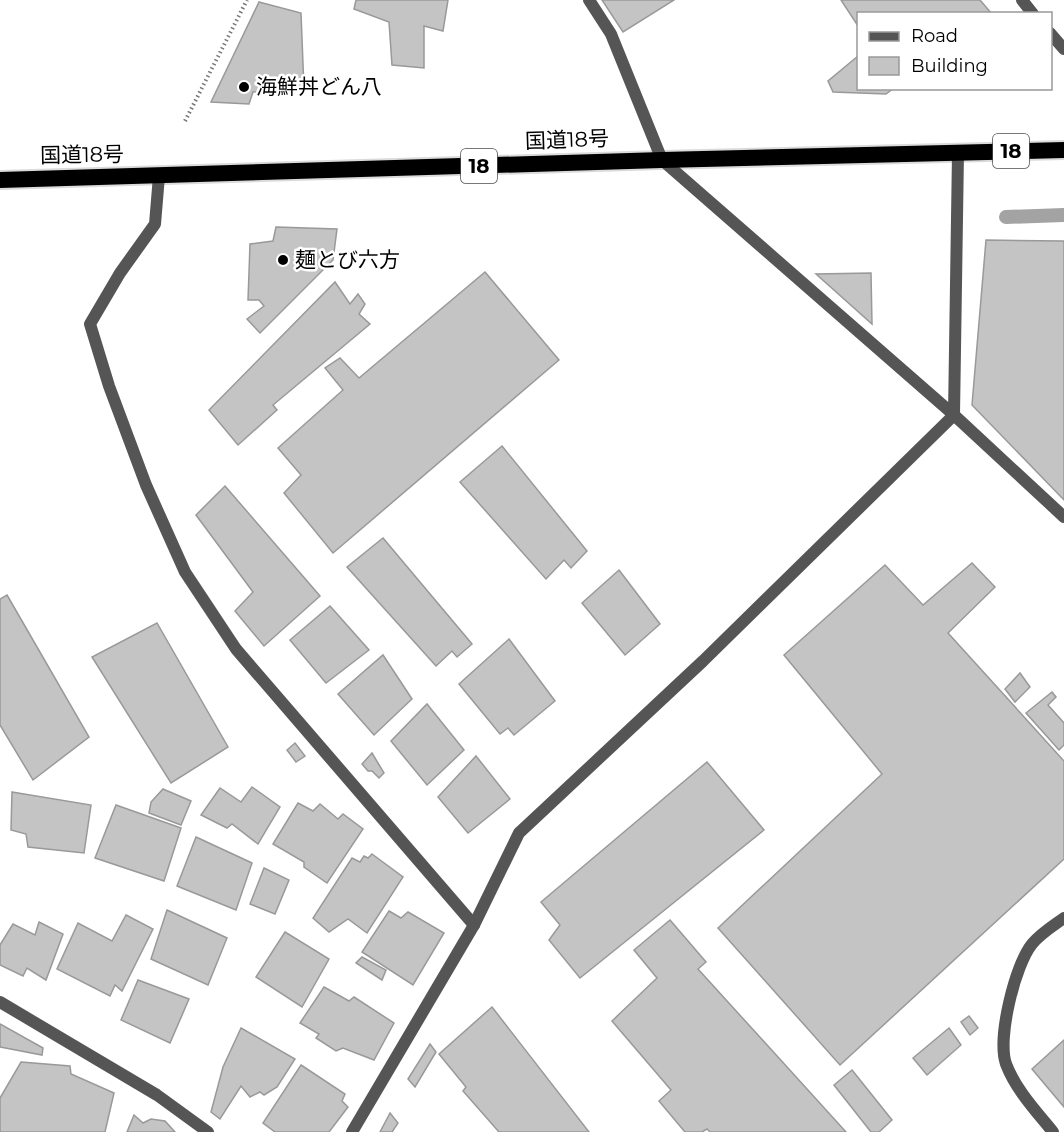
<svg xmlns="http://www.w3.org/2000/svg" width="1064" height="1132" viewBox="0 0 1064 1132" font-family="Montserrat,'Noto Sans JP',sans-serif">
<style>
.lines{fill:none;stroke-linecap:round;stroke-linejoin:round}
.stream{stroke:#a3a3a3;stroke-width:14}
.building{fill:#c4c4c4;stroke:#999;stroke-width:1.5}
.trunk-casing{stroke:#dbdbdb;stroke-width:20}
.path{stroke:#777;stroke-width:4;stroke-dasharray:1.5 3;stroke-linecap:butt}
.service{stroke:#555;stroke-width:12}
.minor{stroke:#555;stroke-width:12}
.trunk{stroke:#000;stroke-width:16}
.poi-dot{fill:#000;stroke:#fff;stroke-width:2}
.labels{text-anchor:middle;stroke-width:5;stroke-linejoin:round;paint-order:stroke}
.shield{fill:#fff;stroke:#4c4c4c;stroke-width:1.5}
.shield-label{font-size:20px;font-weight:bold;fill:#000}
.poi-label{font-size:21px;fill:#000;stroke:#fff;text-anchor:start}
.street-label{font-size:21px;fill:#000;stroke:#fff}
</style>
<rect width="100%" height="100%" fill="#fff"/>
<g class="lines">
<path class="stream" d="M 1006,217 L 1064,215"/>
</g>
<g class="building">
<path d="M 356,0 L 448,0 L 443,31 L 424,26 L 424,68 L 392,65 L 389,22 L 354,9 Z"/>
<path d="M 602,0 L 674,0 L 623,32 Z"/>
<path d="M 841,0 L 980,0 L 992,14 L 858,14 L 858,26 Z"/>
<path d="M 259,2 L 301,13 L 304,89 L 253,92 L 249,104 L 211,102 Z"/>
<path d="M 858,56 L 858,88 L 894,88 L 886,94 L 833,92 L 828,81 Z"/>
<path d="M 276,227 L 337,229 L 333,260 L 260,333 L 247,319 L 264,306 L 259,300 L 248,300 L 250,244 L 273,241 Z"/>
<path d="M 986,240 L 1064,241 L 1064,500 L 972,405 Z"/>
<path d="M 485,272 L 559,360 L 333,553 L 284,493 L 301,475 L 278,448 L 343,390 L 325,368 L 340,358 L 359,378 Z"/>
<path d="M 871,273 L 872,324 L 816,274 Z"/>
<path d="M 335,282 L 350,304 L 358,294 L 365,304 L 359,314 L 370,324 L 273,405 L 277,410 L 238,445 L 209,410 Z"/>
<path d="M 502,446 L 587,551 L 571,568 L 564,560 L 546,579 L 460,482 Z"/>
<path d="M 225,486 L 320,596 L 264,646 L 235,611 L 253,592 L 196,515 Z"/>
<path d="M 383,538 L 472,644 L 457,657 L 452,651 L 436,666 L 347,567 Z"/>
<path d="M 972,563 L 995,587 L 948,633 L 1064,761 L 1064,859 L 840,1065 L 718,928 L 882,774 L 784,655 L 885,565 L 923,605 Z"/>
<path d="M 619,570 L 660,624 L 625,655 L 582,603 Z"/>
<path d="M 7,595 L 89,737 L 33,780 L 0,725 L 0,599 Z"/>
<path d="M 330,606 L 369,650 L 326,683 L 290,640 Z"/>
<path d="M 157,623 L 228,747 L 171,783 L 92,657 Z"/>
<path d="M 509,639 L 555,701 L 514,735 L 508,728 L 500,734 L 459,684 Z"/>
<path d="M 383,655 L 412,699 L 374,735 L 338,694 Z"/>
<path d="M 1020,673 L 1030,687 L 1015,702 L 1005,689 Z"/>
<path d="M 1052,692 L 1056,697 L 1048,705 L 1064,723 L 1064,745 L 1059,750 L 1026,713 Z"/>
<path d="M 427,704 L 464,750 L 427,785 L 391,741 Z"/>
<path d="M 295,743 L 305,756 L 296,762 L 287,750 Z"/>
<path d="M 372,753 L 384,773 L 379,778 L 372,771 L 368,771 L 362,764 Z"/>
<path d="M 476,756 L 510,799 L 468,833 L 438,797 Z"/>
<path d="M 707,762 L 764,830 L 580,978 L 549,940 L 560,925 L 541,902 Z"/>
<path d="M 252,787 L 280,807 L 258,844 L 232,824 L 227,828 L 201,815 L 220,788 L 241,802 Z"/>
<path d="M 163,789 L 191,801 L 181,825 L 149,813 L 151,802 Z"/>
<path d="M 12,792 L 91,805 L 84,853 L 28,847 L 26,834 L 11,830 Z"/>
<path d="M 298,803 L 313,811 L 320,804 L 338,819 L 343,814 L 363,829 L 327,883 L 304,867 L 304,862 L 273,844 Z"/>
<path d="M 116,805 L 181,828 L 164,881 L 95,858 Z"/>
<path d="M 196,837 L 252,863 L 236,910 L 177,886 Z"/>
<path d="M 372,854 L 403,877 L 367,933 L 348,919 L 329,932 L 313,918 L 352,858 L 360,862 L 364,856 L 368,858 Z"/>
<path d="M 264,868 L 289,880 L 275,914 L 250,904 Z"/>
<path d="M 167,910 L 227,938 L 208,985 L 151,959 Z"/>
<path d="M 389,911 L 401,918 L 408,912 L 444,933 L 413,985 L 362,952 Z"/>
<path d="M 126,915 L 153,929 L 122,991 L 115,985 L 110,996 L 57,969 L 78,923 L 112,941 Z"/>
<path d="M 670,920 L 706,962 L 698,969 L 846,1132 L 710,1132 L 707,1129 L 702,1132 L 685,1132 L 659,1101 L 671,1090 L 612,1021 L 657,978 L 634,950 Z"/>
<path d="M 39,922 L 63,934 L 46,980 L 27,968 L 23,976 L 0,965 L 0,945 L 13,924 L 35,935 Z"/>
<path d="M 285,932 L 329,959 L 302,1007 L 256,977 Z"/>
<path d="M 362,957 L 386,970 L 382,980 L 356,963 Z"/>
<path d="M 138,980 L 189,999 L 170,1043 L 121,1020 Z"/>
<path d="M 324,987 L 349,1001 L 354,997 L 394,1023 L 374,1060 L 343,1048 L 336,1051 L 316,1038 L 319,1034 L 300,1023 Z"/>
<path d="M 492,1007 L 589,1132 L 499,1132 L 463,1091 L 466,1087 L 439,1054 Z"/>
<path d="M 969,1016 L 978,1028 L 970,1035 L 961,1022 Z"/>
<path d="M 0,1024 L 43,1048 L 42,1055 L 0,1047 Z"/>
<path d="M 241,1028 L 295,1059 L 277,1087 L 264,1095 L 260,1092 L 250,1097 L 241,1086 L 220,1119 L 211,1112 L 223,1067 Z"/>
<path d="M 949,1028 L 961,1045 L 927,1075 L 913,1058 Z"/>
<path d="M 1064,1040 L 1064,1107 L 1032,1069 Z"/>
<path d="M 430,1044 L 436,1052 L 415,1087 L 408,1079 Z"/>
<path d="M 21,1062 L 70,1066 L 71,1074 L 114,1093 L 105,1132 L 0,1132 L 0,1098 Z"/>
<path d="M 301,1065 L 345,1094 L 342,1101 L 348,1107 L 329,1132 L 275,1132 L 263,1123 Z"/>
<path d="M 852,1070 L 892,1120 L 879,1132 L 871,1132 L 834,1085 Z"/>
<path d="M 390,1113 L 398,1123 L 392,1132 L 380,1132 Z"/>
<path d="M 134,1115 L 143,1123 L 151,1119 L 165,1121 L 175,1132 L 127,1132 Z"/>
</g>
<g class="lines">
<defs>
<path id="trunk" d="M 0,180 L 662,160 L 1064,150"/>
</defs>
<use href="#trunk" class="trunk-casing"/>
<path class="path" d="M 185,121 L 247,0"/>
<path class="service" d="M 1053,1132 C 1036,1111 1016,1090 1006,1064 C 997,1038 1015,965 1032,944 C 1041,933 1053,926 1064,918"/>
<g class="minor">
<path d="M 589,0 L 611,34 L 662,160 L 954,415 L 958,153"/>
<path d="M 1022,0 L 1033,14"/>
<path d="M 1050,33 L 1064,49"/>
<path d="M 159,176 L 155,224 L 120,273 L 90,324 L 109,386 L 146,485 L 185,572 L 236,649 L 474,925"/>
<path d="M 0,1002 L 157,1095 L 208,1132"/>
<path d="M 352,1132 L 474,925 L 519,833 L 703,661 L 954,415 L 1064,517"/>
</g>
<use href="#trunk" class="trunk"/>
</g>
<g class="poi-dot">
<circle cx="244" cy="87" r="6"/>
<circle cx="283" cy="260" r="6"/>
</g>
<g class="labels">
<g class="shield">
<rect x="993" y="134" width="36" height="34" rx="4.5"/>
<rect x="461" y="149" width="36" height="34" rx="4.5"/>
</g>
<g class="shield-label">
<text x="1011" y="158">18</text>
<text x="479" y="173">18</text>
</g>
<g class="poi-label">
<text x="256" y="94">海鮮丼どん八</text>
<text x="295" y="267">麺とび六方</text>
</g>
<g class="street-label">
<text transform="translate(567 140) rotate(-2)" y="7">国道18号</text>
<text transform="translate(82 155) rotate(-1)" y="7">国道18号</text>
</g>
</g>
<rect x="857" y="12" width="195" height="78" fill="#ffffff" stroke="#999999" stroke-width="1.5"/>
<rect x="869" y="32" width="30" height="9" fill="#555555" stroke="#999999" stroke-width="1.5"/>
<text x="911" y="42" font-size="18" fill="#000000">Road</text>
<rect x="869" y="57" width="30" height="18" fill="#c4c4c4" stroke="#999999" stroke-width="1.5"/>
<text x="911" y="72" font-size="18" fill="#000000">Building</text>
</svg>
